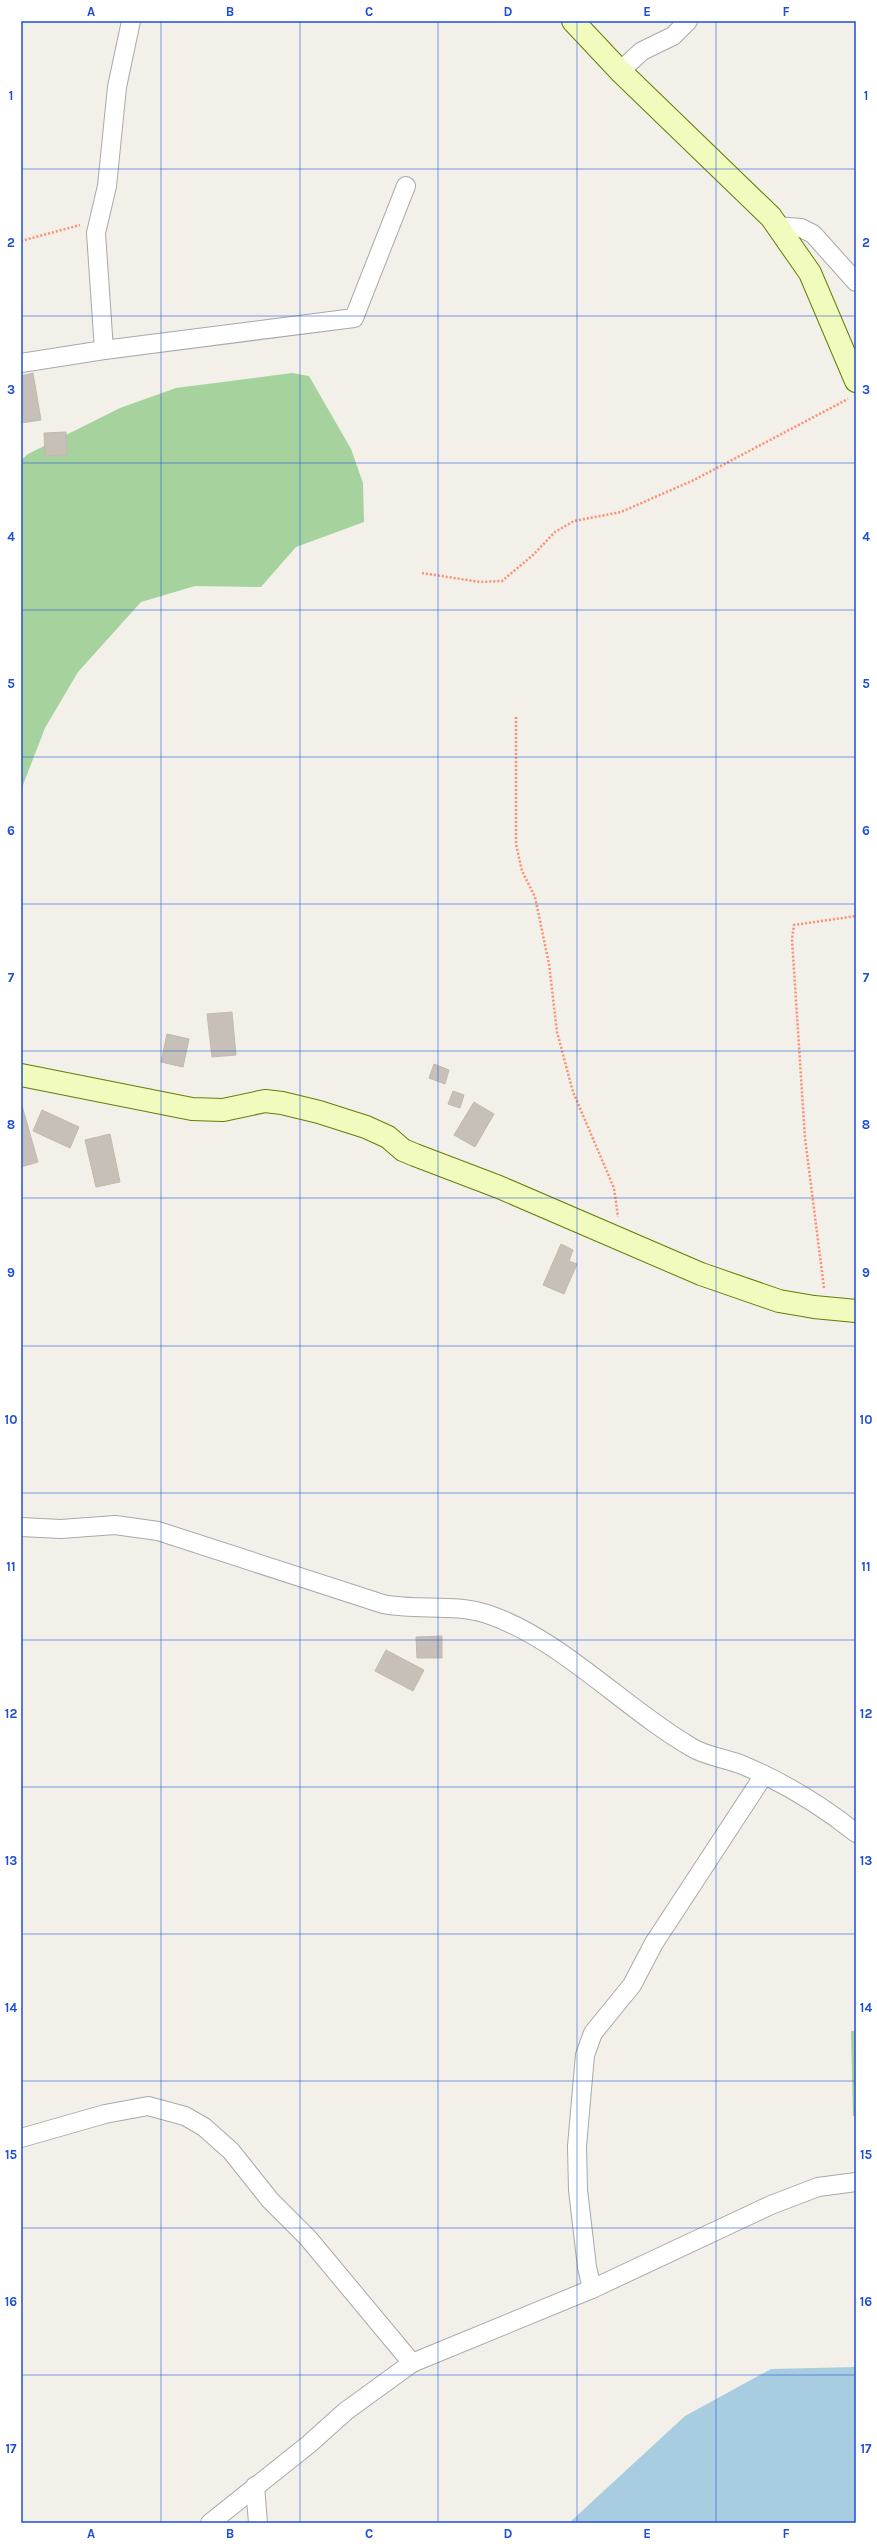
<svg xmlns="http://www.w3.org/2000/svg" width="877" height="2544" viewBox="0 0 877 2544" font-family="Karla,sans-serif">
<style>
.forest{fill:#a6d29d}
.water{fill:#a9cde0}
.building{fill:#c7c0b8;stroke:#c4b9aa}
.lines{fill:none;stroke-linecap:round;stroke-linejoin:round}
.street-casing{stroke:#a9a9a9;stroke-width:20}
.secondary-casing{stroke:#637f03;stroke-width:24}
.path{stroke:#fd8e6f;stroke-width:2.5;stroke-dasharray:2 2;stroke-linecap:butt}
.street{stroke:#fff;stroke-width:18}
.secondary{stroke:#f1fbbe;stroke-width:22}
.grid{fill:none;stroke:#1d4ed8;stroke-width:1;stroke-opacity:0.55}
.neatline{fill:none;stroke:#1d4ed8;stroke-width:1.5}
.grid-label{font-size:13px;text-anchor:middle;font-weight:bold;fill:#1d4ed8}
</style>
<rect width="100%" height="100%" fill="#f2f0e9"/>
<g class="forest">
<path d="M 292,373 L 309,376 L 351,449 L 363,483 L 364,522 L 296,547 L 261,587 L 195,586 L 141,602 L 78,672 L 45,728 L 21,790 L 21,460 L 28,454 L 120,408 L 176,388 Z"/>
<path d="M 856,2031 L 856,2116 L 853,2116 L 851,2031 Z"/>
</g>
<path class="water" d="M 856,2367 L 856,2523 L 569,2523 L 685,2416 L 771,2369 Z"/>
<g class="building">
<path d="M 33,373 L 41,420 L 21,423 L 21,376 Z"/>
<path d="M 66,432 L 67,455 L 45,456 L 44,433 Z"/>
<path d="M 232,1012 L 236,1055 L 212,1057 L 207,1014 Z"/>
<path d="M 167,1034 L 189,1039 L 183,1067 L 161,1062 Z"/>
<path d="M 434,1064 L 449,1070 L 445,1084 L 429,1078 Z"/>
<path d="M 453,1091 L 464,1095 L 460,1108 L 448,1104 Z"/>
<path d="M 21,1102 L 38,1162 L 21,1167 Z"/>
<path d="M 474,1102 L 494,1114 L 475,1147 L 454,1135 Z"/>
<path d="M 42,1110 L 79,1127 L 70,1148 L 33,1131 Z"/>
<path d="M 110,1134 L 120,1182 L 96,1187 L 85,1140 Z"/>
<path d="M 561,1244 L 573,1250 L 569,1261 L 577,1264 L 564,1294 L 543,1285 Z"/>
<path d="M 442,1636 L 442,1658 L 417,1658 L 416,1637 Z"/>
<path d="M 386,1650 L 424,1670 L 413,1691 L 375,1671 Z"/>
</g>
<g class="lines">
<defs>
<g id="street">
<path d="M 620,71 L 642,51 L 673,36 L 688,21"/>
<path d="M 777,226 L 801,228 L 813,234 L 856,282"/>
<path d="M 104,350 L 354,318 L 406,186"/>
<path d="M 21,363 L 104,350 L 96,233 L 107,186 L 117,87 L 131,21"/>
<path d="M 21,1527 L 61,1529 L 115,1525 L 158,1531 L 383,1604 C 417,1611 454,1603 487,1614 C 560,1638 625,1709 691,1747 C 705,1756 724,1758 740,1764 C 781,1781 821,1805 856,1833"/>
<path d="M 21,2138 L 105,2114 L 148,2106 L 185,2116 L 204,2127 L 231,2151 L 270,2200 L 308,2238 L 412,2363"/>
<path d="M 592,2289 L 587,2267 L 578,2190 L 577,2146 L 585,2055 L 593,2033 L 632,1985 L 654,1943 L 764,1775"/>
<path d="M 255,2486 L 258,2523"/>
<path d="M 210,2523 L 308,2445 L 346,2411 L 412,2363 L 592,2289 L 771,2205 L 818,2187 L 856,2182"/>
</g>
<g id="secondary">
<path d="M 573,21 L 620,71 L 771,217 L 810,273 L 856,381"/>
<path d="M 21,1075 L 192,1109 L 223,1110 L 265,1101 L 282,1103 L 319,1112 L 366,1127 L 388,1137 L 403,1150 L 415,1155 L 499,1187 L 701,1274 L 779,1301 L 814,1307 L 856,1311"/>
</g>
</defs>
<use href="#street" class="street-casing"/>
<use href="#secondary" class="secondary-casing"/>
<g class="path">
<path d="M 21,241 L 80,225"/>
<path d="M 422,573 L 480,582 L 502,581 L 533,555 L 555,532 L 574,521 L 621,512 L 694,480 L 848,399"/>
<path d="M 516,717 L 516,844 L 522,871 L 535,897 L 549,964 L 557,1032 L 573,1092 L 614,1188 L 618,1217"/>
<path d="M 824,1288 L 805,1138 L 792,939 L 794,925 L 856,916"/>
</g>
<use href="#street" class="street"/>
<use href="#secondary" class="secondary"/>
</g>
<path class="grid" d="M 161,21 L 161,2523M 300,21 L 300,2523M 438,21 L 438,2523M 577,21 L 577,2523M 716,21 L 716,2523M 21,169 L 856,169M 21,316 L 856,316M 21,463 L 856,463M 21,610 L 856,610M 21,757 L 856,757M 21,904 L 856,904M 21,1051 L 856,1051M 21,1198 L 856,1198M 21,1346 L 856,1346M 21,1493 L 856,1493M 21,1640 L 856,1640M 21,1787 L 856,1787M 21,1934 L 856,1934M 21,2081 L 856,2081M 21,2228 L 856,2228M 21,2375 L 856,2375"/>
<rect width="877" height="2544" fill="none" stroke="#ffffff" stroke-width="44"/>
<rect x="22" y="22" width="833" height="2500" class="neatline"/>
<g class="grid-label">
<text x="91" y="16">A</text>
<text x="230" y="16">B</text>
<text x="369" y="16">C</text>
<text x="508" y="16">D</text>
<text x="647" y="16">E</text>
<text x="786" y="16">F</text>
<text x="11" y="100">1</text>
<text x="866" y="100">1</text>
<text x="11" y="247">2</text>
<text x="866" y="247">2</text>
<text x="11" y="394">3</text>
<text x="866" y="394">3</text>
<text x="11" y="541">4</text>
<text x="866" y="541">4</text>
<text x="11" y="688">5</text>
<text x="866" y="688">5</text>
<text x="11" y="835">6</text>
<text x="866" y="835">6</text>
<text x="11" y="982">7</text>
<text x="866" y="982">7</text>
<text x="11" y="1129">8</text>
<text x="866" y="1129">8</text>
<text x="11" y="1277">9</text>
<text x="866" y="1277">9</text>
<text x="11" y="1424">10</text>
<text x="866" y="1424">10</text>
<text x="11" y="1571">11</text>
<text x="866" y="1571">11</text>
<text x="11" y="1718">12</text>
<text x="866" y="1718">12</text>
<text x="11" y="1865">13</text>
<text x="866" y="1865">13</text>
<text x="11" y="2012">14</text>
<text x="866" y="2012">14</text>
<text x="11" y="2159">15</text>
<text x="866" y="2159">15</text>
<text x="11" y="2306">16</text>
<text x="866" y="2306">16</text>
<text x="11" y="2453">17</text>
<text x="866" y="2453">17</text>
<text x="91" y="2538">A</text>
<text x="230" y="2538">B</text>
<text x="369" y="2538">C</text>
<text x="508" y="2538">D</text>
<text x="647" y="2538">E</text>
<text x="786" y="2538">F</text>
</g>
</svg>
